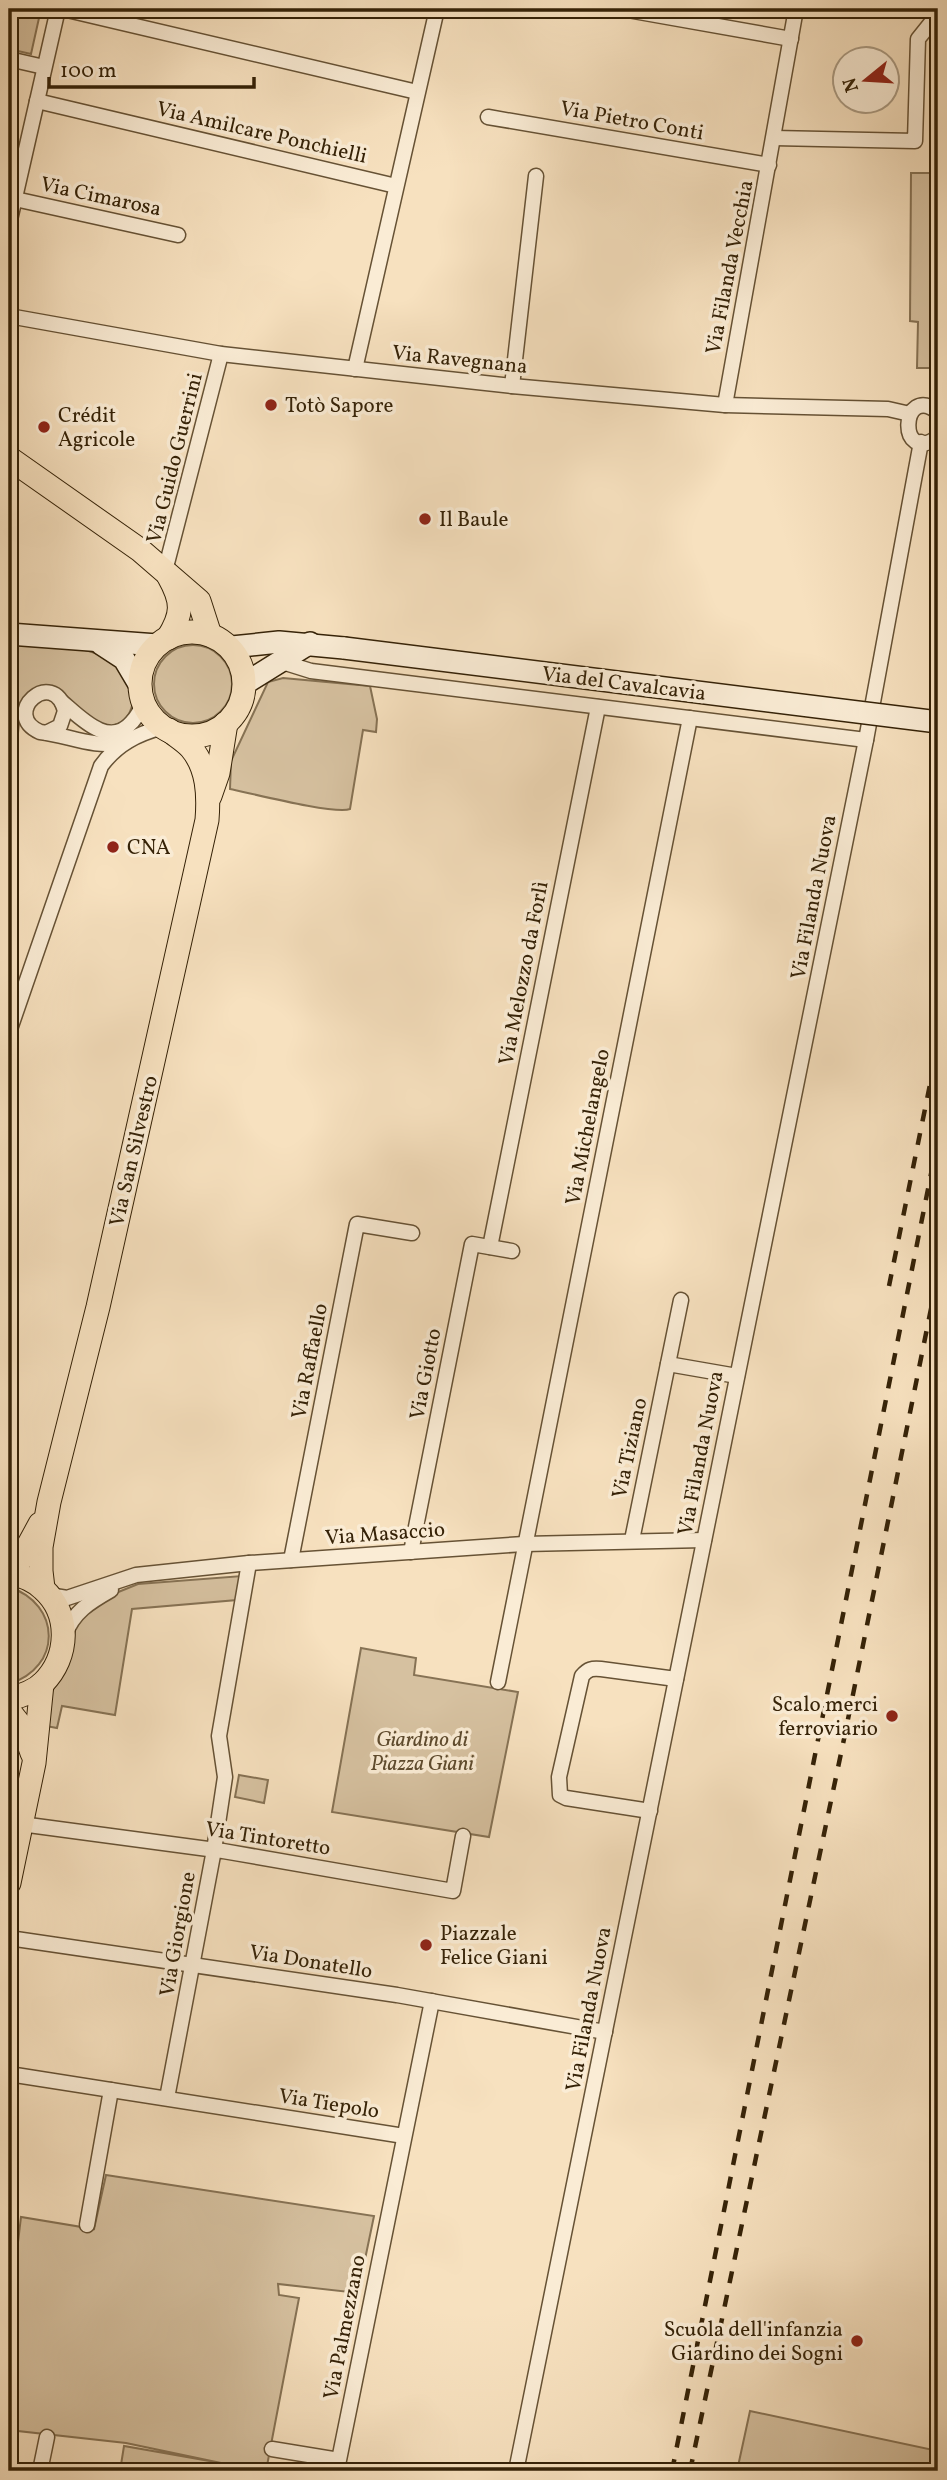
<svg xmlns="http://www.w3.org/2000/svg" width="947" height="2480" viewBox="0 0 947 2480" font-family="Vollkorn,serif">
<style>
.green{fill:#d6c1a0;stroke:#867254;stroke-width:2}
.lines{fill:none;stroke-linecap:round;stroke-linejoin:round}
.street-casing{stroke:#665235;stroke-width:17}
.secondary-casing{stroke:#352207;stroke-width:24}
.primary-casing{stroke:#352207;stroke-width:25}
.street{stroke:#faecd5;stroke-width:14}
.secondary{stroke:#faecd5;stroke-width:21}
.primary{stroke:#f7e1bf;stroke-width:23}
.rail{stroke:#352207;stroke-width:4.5;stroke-dasharray:12 12;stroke-linecap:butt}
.secondary-bridge-casing{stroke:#352207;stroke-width:24;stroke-linecap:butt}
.secondary-bridge{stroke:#faecd5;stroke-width:21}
.poi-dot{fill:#8f2418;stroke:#faecd5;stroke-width:2.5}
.labels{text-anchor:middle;stroke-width:7;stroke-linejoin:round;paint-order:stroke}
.street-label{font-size:21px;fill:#352207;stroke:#faecd5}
.poi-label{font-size:21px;fill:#352207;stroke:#faecd5;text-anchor:start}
.park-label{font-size:21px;font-style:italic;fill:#5d4a2d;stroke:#faecd5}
</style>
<rect width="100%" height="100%" fill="#f7e1bf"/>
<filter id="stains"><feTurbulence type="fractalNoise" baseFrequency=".00286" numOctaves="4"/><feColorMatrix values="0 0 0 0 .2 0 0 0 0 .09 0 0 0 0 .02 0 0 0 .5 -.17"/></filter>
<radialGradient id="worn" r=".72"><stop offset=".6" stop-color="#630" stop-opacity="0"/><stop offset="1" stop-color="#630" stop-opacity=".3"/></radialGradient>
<g class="green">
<path d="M 9,9 L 41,9 L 31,54 L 9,49 Z"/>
<path d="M 911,173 L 938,173 L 938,368 L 917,368 L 918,322 L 910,321 Z"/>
<path d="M 9,642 C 36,645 69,644 95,653 C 116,659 138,683 132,706 C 131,711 128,716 125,721 L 107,728 L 45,687 C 19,689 19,723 17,744 L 9,743 L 11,680 L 9,680 Z"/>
<circle cx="193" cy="684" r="39"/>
<path d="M 283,678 L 370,686 L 377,719 L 376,732 L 363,730 L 350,809 C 336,815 250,793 230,789 L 231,761 L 268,682 Z"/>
<path d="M 242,1576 L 237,1600 L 132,1609 L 115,1715 L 62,1706 L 57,1728 L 46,1726 L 50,1695 L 69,1662 L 76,1625 L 82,1615 L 111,1595 L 138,1584 Z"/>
<path d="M 9,1587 C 62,1604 62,1668 9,1684 Z"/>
<path d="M 361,1648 L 416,1658 L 414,1675 L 518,1692 L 489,1837 L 332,1812 Z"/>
<path d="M 239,1775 L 268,1780 L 264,1803 L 235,1797 Z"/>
<path d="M 106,2175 L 374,2216 L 358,2293 L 278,2284 L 279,2295 L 299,2298 L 266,2471 L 120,2471 L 124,2446 L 221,2463 L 126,2443 L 9,2430 L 9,2318 L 21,2217 L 94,2229 Z"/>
<path d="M 750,2411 L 938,2451 L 938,2471 L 737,2471 Z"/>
</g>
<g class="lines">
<defs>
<g id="street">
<path d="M 63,9 L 417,92"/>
<path d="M 622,9 L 791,39"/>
<path d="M 9,59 L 44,67"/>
<path d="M 37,101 L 396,186"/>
<path d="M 488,117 L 769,165"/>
<path d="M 774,138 L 915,141 L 918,39 L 938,14"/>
<path d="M 15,199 L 178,235"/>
<path d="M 9,224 L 58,9"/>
<path d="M 9,316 L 221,354 L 512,386 L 725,405 L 888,409 L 910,414"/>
<path d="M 355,369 L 437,9"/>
<path d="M 512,386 L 536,176"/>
<path d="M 725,405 L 796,9"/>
<path d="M 938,412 C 900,382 897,467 938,437"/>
<path d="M 165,571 L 221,354"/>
<path d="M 279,661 L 311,671 L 866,740"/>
<path d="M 62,702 C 81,718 109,749 132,722 C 141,712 143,705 141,692"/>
<path d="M 46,733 L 60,726 L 65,711 C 53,666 0,714 40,732 C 68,735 94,749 122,742"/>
<path d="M 9,1032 L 101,766 C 117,744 137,734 163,727"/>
<path d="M 490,1247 L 598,707"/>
<path d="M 668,1364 L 737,1376"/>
<path d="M 632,1540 L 681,1300"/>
<path d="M 411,1552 L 472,1244 L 512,1251"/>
<path d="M 291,1560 L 357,1224 L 412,1233"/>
<path d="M 49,1595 L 67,1598 L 136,1575 L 249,1563 L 524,1544 L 704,1540"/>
<path d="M 65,1635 C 73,1612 90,1602 111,1590"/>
<path d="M 498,1682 L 690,718"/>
<path d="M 650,1811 L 566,1798 L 560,1795 L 559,1777 L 582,1676 C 588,1669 592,1668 601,1669 L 676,1679"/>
<path d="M 21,1824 L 223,1851 L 453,1891 L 463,1836"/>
<path d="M 9,1938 L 397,1995 L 605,2032"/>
<path d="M 9,2074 L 404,2136"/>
<path d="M 167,2098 L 214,1850 L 225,1777 L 219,1736 L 249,1563"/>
<path d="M 87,2225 L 111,2090"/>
<path d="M 272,2449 L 339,2460 L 432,2001"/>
<path d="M 40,2471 L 47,2437"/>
<path d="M 516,2471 L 866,740 L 921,442"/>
</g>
<g id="secondary">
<path d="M 9,634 L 157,645"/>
<path d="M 101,644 L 124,659 L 140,686"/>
<path d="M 232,647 L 279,642 L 344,648"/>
<path d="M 244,684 L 310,643"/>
</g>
<g id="primary">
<path d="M 9,458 L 140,550 L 199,601 L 210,635"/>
<circle cx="192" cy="684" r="52"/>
<path d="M 168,638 C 183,614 183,602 169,577"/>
<path d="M 210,796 L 218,773 L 226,723"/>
<path d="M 9,1569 L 21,1559 L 40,1524"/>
<path d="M 9,1572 C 21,1576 33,1579 43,1589 C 71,1614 69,1657 43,1683 C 34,1692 21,1696 9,1699"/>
<path d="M 43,1588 L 41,1571 L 41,1547 L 49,1502 L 98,1307 L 207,820 C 209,795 208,768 191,748 C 185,741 176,736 169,730"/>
<path d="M 9,1711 L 24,1730 L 32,1753"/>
<path d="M 9,1883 L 34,1763 L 42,1684"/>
</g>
</defs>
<use href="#street" class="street-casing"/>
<use href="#secondary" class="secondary-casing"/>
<use href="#primary" class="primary-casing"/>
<use href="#street" class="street"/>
<use href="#secondary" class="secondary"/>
<use href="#primary" class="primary"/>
<g class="rail">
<path d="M 889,1286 L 938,1045"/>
<path d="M 672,2471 L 938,1139"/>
<path d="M 690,2471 L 844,1739 L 934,1294"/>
</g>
<defs>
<path id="secondary-bridge" d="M 344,648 L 938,722"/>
</defs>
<use href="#secondary-bridge" class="secondary-bridge-casing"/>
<use href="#secondary-bridge" class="secondary-bridge"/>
</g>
<g class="poi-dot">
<circle cx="271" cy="405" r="7"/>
<circle cx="44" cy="427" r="7"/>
<circle cx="425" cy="519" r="7"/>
<circle cx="113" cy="847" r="7"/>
<circle cx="892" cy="1716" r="7"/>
<circle cx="426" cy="1945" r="7"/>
<circle cx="857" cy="2341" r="7"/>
</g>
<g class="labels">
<g class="street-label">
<text transform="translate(632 120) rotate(10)" y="7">Via Pietro Conti</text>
<text transform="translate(262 132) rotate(13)" y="7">Via Amilcare Ponchielli</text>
<text transform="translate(101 196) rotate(12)" y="7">Via Cimarosa</text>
<text transform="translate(729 267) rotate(-79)" y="7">Via Filanda Vecchia</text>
<text transform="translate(460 359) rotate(6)" y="7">Via Ravegnana</text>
<text transform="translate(174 458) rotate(-76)" y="7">Via Guido Guerrini</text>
<text transform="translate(624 683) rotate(7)" y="7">Via del Cavalcavia</text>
<text transform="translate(813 897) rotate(-79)" y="7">Via Filanda Nuova</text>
<text transform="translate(523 973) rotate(-79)" y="7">Via Melozzo da Forlì</text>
<text transform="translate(587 1127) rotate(-79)" y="7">Via Michelangelo</text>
<text transform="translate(133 1151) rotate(-77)" y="7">Via San Silvestro</text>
<text transform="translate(309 1361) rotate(-79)" y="7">Via Raffaello</text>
<text transform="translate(425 1374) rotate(-79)" y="7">Via Giotto</text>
<text transform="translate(629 1448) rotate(-78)" y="7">Via Tiziano</text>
<text transform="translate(700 1453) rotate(-79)" y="7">Via Filanda Nuova</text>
<text transform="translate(385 1533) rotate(-4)" y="7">Via Masaccio</text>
<text transform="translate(268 1838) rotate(9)" y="7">Via Tintoretto</text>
<text transform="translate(177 1934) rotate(-80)" y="7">Via Giorgione</text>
<text transform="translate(311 1961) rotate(9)" y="7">Via Donatello</text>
<text transform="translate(588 2009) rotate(-79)" y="7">Via Filanda Nuova</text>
<text transform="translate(329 2103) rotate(9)" y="7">Via Tiepolo</text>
<text transform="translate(344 2327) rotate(-79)" y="7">Via Palmezzano</text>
</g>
<g class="poi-label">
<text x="285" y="412">Totò Sapore</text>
<text x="58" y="422">Crédit<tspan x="58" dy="24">Agricole</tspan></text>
<text x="439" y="526">Il Baule</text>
<text x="127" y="854">CNA</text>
<text x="878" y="1711" text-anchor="end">Scalo merci<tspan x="878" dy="24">ferroviario</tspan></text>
<text x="440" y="1940">Piazzale<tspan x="440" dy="24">Felice Giani</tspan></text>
<text x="843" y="2336" text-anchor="end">Scuola dell'infanzia<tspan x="843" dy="24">Giardino dei Sogni</tspan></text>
</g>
<g class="park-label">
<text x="422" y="1746">Giardino di<tspan x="422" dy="24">Piazza Giani</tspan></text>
</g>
</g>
<rect width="947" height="2480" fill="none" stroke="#f7e1bf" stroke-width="35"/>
<rect x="10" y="10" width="926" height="2459" fill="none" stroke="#352207" stroke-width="3.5"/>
<rect x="18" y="18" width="912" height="2445" fill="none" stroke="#352207" stroke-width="2"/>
<g transform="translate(866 80) rotate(252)"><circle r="33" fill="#faecd5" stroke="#ab9b83" stroke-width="2"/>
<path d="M0-5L12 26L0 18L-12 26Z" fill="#8f2418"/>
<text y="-10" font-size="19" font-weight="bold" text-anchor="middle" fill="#352207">N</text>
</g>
<path d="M49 77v10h205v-10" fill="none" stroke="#352207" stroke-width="3.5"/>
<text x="60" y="77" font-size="21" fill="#352207" stroke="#faecd5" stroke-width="5" paint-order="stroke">100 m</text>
<rect width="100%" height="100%" filter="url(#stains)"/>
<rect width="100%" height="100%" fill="url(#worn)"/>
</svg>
